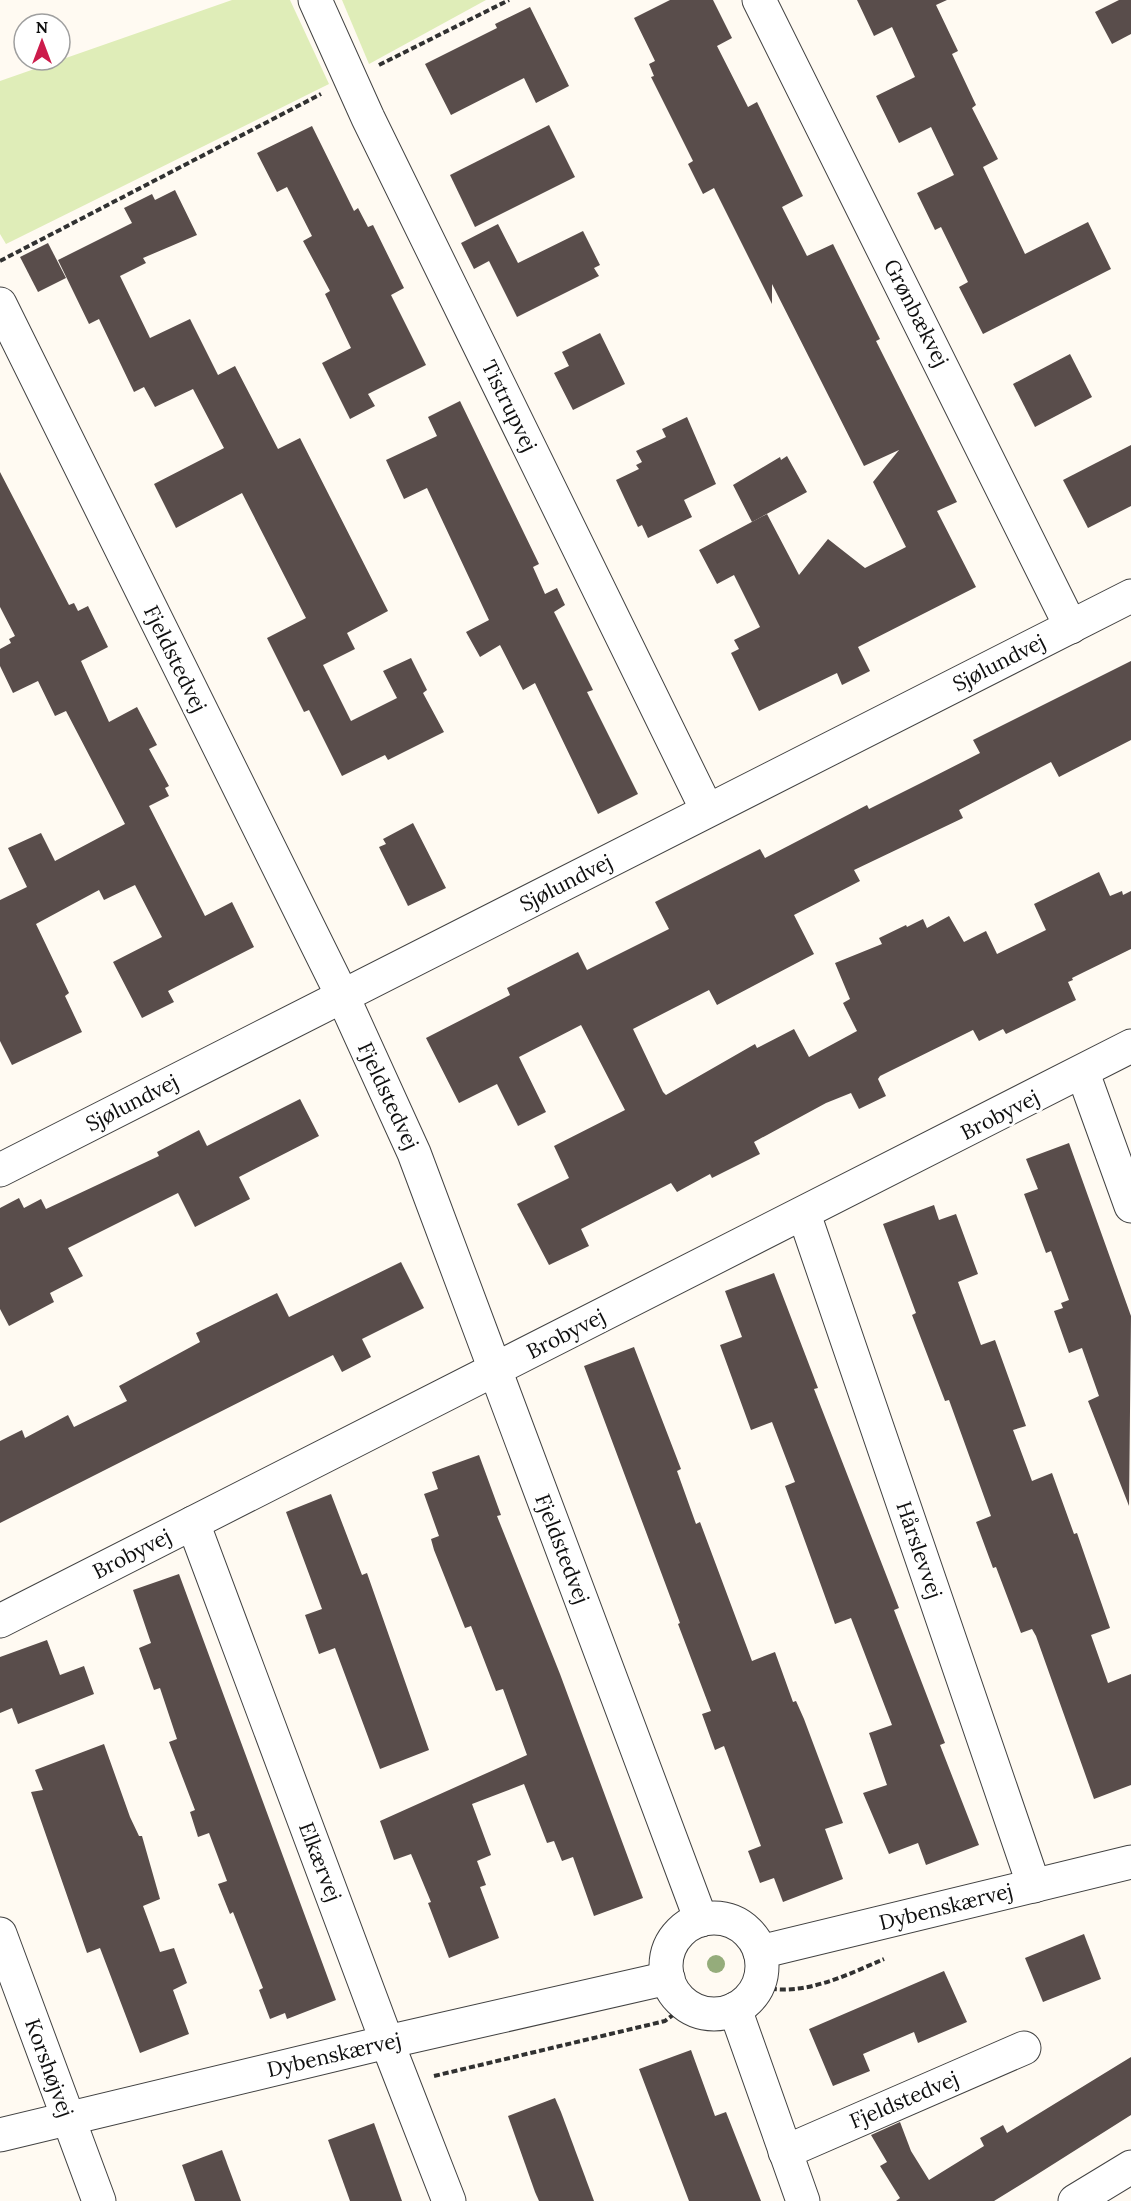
<svg xmlns="http://www.w3.org/2000/svg" width="1131" height="2201" viewBox="0 0 1131 2201" font-family="Lora,serif">
<style>
.green{fill:#dfedb8}
.building{fill:#594d4b}
.lines{fill:none;stroke-linecap:round;stroke-linejoin:round}
.minor-casing{stroke:#424242;stroke-width:35}
.tertiary-casing{stroke:#424242;stroke-width:35}
.path{stroke:#313131;stroke-width:4;stroke-dasharray:6 3;stroke-linecap:butt}
.minor{stroke:#fff;stroke-width:33}
.tertiary{stroke:#fff;stroke-width:33}
.tree{fill:#95ac7b}
.labels{text-anchor:middle;stroke-width:6;stroke-linejoin:round;paint-order:stroke}
.street-label{font-size:21px;fill:#0f0f0f;stroke:#fff}
</style>
<rect width="100%" height="100%" fill="#fffaf2"/>
<g class="green">
<path d="M 232,0 L 290,0 L 329,84 L 6,244 L 0,234 L 0,81 Z"/>
<path d="M 342,0 L 486,0 L 369,64 Z"/>
</g>
<g class="building">
<path d="M 670,0 L 713,0 L 732,38 L 717,46 L 748,107 L 757,102 L 803,196 L 782,207 L 807,256 L 833,244 L 880,339 L 876,341 L 957,502 L 937,511 L 976,587 L 858,647 L 870,671 L 842,685 L 837,673 L 759,711 L 731,653 L 739,649 L 734,640 L 760,627 L 734,575 L 717,584 L 699,550 L 767,514 L 799,575 L 828,539 L 865,568 L 906,547 L 873,482 L 899,450 L 864,466 L 772,284 L 772,304 L 714,188 L 703,194 L 688,164 L 693,161 L 651,77 L 654,76 L 649,64 L 655,61 L 634,18 Z"/>
<path d="M 857,0 L 947,0 L 936,5 L 958,51 L 952,54 L 976,105 L 972,108 L 998,159 L 983,167 L 1025,254 L 1088,222 L 1111,269 L 983,334 L 959,287 L 968,282 L 941,227 L 935,230 L 917,193 L 954,175 L 931,127 L 899,143 L 876,96 L 915,77 L 892,27 L 874,36 Z"/>
<path d="M 1119,0 L 1131,0 L 1131,34 L 1112,44 L 1095,12 Z"/>
<path d="M 530,7 L 569,86 L 536,103 L 524,78 L 451,115 L 425,64 L 497,28 L 495,24 Z"/>
<path d="M 549,125 L 575,177 L 475,227 L 450,175 Z"/>
<path d="M 312,126 L 354,211 L 358,208 L 368,227 L 373,225 L 404,288 L 391,295 L 426,365 L 368,394 L 375,406 L 350,419 L 322,363 L 351,348 L 325,294 L 330,291 L 303,241 L 312,236 L 287,187 L 277,192 L 257,153 Z"/>
<path d="M 175,190 L 197,235 L 143,258 L 146,263 L 120,276 L 150,338 L 190,319 L 218,375 L 235,366 L 278,449 L 300,438 L 388,611 L 347,633 L 355,649 L 323,665 L 351,721 L 397,698 L 383,671 L 411,658 L 427,690 L 423,693 L 444,732 L 388,760 L 385,755 L 342,776 L 309,710 L 304,712 L 267,638 L 306,618 L 242,493 L 176,528 L 154,484 L 224,448 L 193,389 L 155,407 L 144,387 L 134,392 L 99,319 L 89,324 L 58,260 L 132,223 L 124,208 L 152,194 L 155,200 Z"/>
<path d="M 498,224 L 518,263 L 583,231 L 600,265 L 594,268 L 599,276 L 517,317 L 489,261 L 474,269 L 461,243 Z"/>
<path d="M 48,243 L 66,278 L 38,292 L 20,257 Z"/>
<path d="M 600,333 L 625,384 L 573,410 L 554,373 L 569,366 L 562,352 Z"/>
<path d="M 1070,354 L 1092,397 L 1035,427 L 1013,384 Z"/>
<path d="M 460,401 L 539,564 L 533,567 L 545,594 L 557,588 L 565,605 L 554,612 L 593,690 L 587,692 L 638,794 L 598,814 L 535,683 L 523,690 L 500,645 L 480,657 L 466,632 L 489,620 L 427,488 L 404,499 L 386,460 L 437,436 L 428,417 Z"/>
<path d="M 687,417 L 716,484 L 684,500 L 692,517 L 648,538 L 642,525 L 638,527 L 616,480 L 639,469 L 636,465 L 642,462 L 636,451 L 666,437 L 662,429 Z"/>
<path d="M 1131,445 L 1131,506 L 1088,528 L 1063,480 Z"/>
<path d="M 787,456 L 807,492 L 752,522 L 733,485 L 780,457 L 781,460 Z"/>
<path d="M 0,472 L 69,605 L 74,603 L 78,611 L 88,606 L 108,647 L 81,661 L 109,722 L 137,707 L 157,745 L 149,749 L 169,786 L 165,788 L 169,796 L 149,806 L 205,916 L 232,902 L 254,947 L 168,991 L 174,1002 L 142,1018 L 113,962 L 162,937 L 135,885 L 104,900 L 99,890 L 36,924 L 69,993 L 65,996 L 82,1032 L 12,1065 L 0,1041 L 0,900 L 27,887 L 8,848 L 41,833 L 55,861 L 125,824 L 66,711 L 55,716 L 38,681 L 13,693 L 0,666 L 0,649 L 11,643 L 9,639 L 15,636 L 0,607 Z"/>
<path d="M 1131,661 L 1131,740 L 1059,777 L 1051,762 L 959,810 L 963,818 L 854,870 L 860,881 L 794,915 L 814,954 L 717,1005 L 709,990 L 633,1029 L 663,1092 L 666,1095 L 755,1044 L 757,1048 L 794,1029 L 809,1057 L 857,1031 L 843,1003 L 850,999 L 835,963 L 882,944 L 879,938 L 906,925 L 907,927 L 923,919 L 927,928 L 949,916 L 964,942 L 986,931 L 997,954 L 1046,930 L 1034,904 L 1099,872 L 1110,896 L 1122,891 L 1123,895 L 1131,891 L 1131,949 L 1072,978 L 1073,980 L 1068,982 L 1076,1000 L 1006,1034 L 1003,1029 L 979,1041 L 973,1030 L 880,1076 L 878,1079 L 886,1096 L 859,1109 L 851,1093 L 826,1103 L 754,1142 L 760,1154 L 712,1178 L 710,1174 L 677,1192 L 671,1183 L 581,1229 L 589,1246 L 549,1265 L 517,1204 L 569,1178 L 554,1146 L 625,1110 L 581,1025 L 519,1057 L 546,1112 L 518,1126 L 497,1084 L 459,1103 L 426,1038 L 510,995 L 507,988 L 578,952 L 587,970 L 669,929 L 655,902 L 760,849 L 765,858 L 867,805 L 869,809 L 923,782 L 980,753 L 973,740 Z"/>
<path d="M 413,823 L 446,888 L 408,906 L 379,847 L 386,844 L 383,839 Z"/>
<path d="M 300,1099 L 319,1136 L 239,1177 L 250,1199 L 195,1227 L 178,1193 L 68,1248 L 83,1276 L 50,1293 L 54,1302 L 9,1326 L 0,1309 L 0,1208 L 19,1198 L 24,1208 L 41,1199 L 46,1209 L 159,1156 L 157,1152 L 199,1130 L 207,1146 Z"/>
<path d="M 1069,1143 L 1131,1316 L 1129,1506 L 1088,1401 L 1099,1396 L 1082,1348 L 1069,1353 L 1054,1311 L 1063,1308 L 1061,1303 L 1069,1300 L 1051,1251 L 1046,1253 L 1024,1194 L 1038,1189 L 1026,1159 Z"/>
<path d="M 934,1205 L 939,1220 L 956,1214 L 978,1274 L 958,1282 L 981,1345 L 995,1340 L 1026,1426 L 1013,1430 L 1032,1481 L 1052,1473 L 1074,1534 L 1077,1533 L 1110,1628 L 1091,1635 L 1108,1683 L 1131,1674 L 1131,1785 L 1094,1799 L 1036,1636 L 1032,1629 L 1021,1633 L 996,1567 L 993,1568 L 976,1522 L 991,1516 L 949,1400 L 945,1401 L 912,1315 L 916,1313 L 883,1224 Z"/>
<path d="M 401,1262 L 424,1308 L 362,1339 L 371,1357 L 342,1372 L 333,1355 L 0,1523 L 0,1441 L 22,1430 L 25,1438 L 68,1415 L 74,1427 L 127,1401 L 119,1386 L 200,1342 L 196,1333 L 277,1293 L 289,1317 Z"/>
<path d="M 774,1273 L 818,1388 L 814,1389 L 899,1608 L 894,1610 L 945,1743 L 940,1745 L 979,1845 L 926,1865 L 918,1843 L 889,1854 L 863,1793 L 887,1785 L 869,1733 L 892,1725 L 851,1618 L 835,1624 L 785,1486 L 795,1482 L 772,1422 L 751,1430 L 720,1345 L 742,1337 L 725,1291 Z"/>
<path d="M 634,1347 L 681,1469 L 677,1471 L 696,1524 L 700,1522 L 752,1661 L 775,1652 L 793,1702 L 796,1701 L 804,1719 L 843,1823 L 825,1829 L 843,1879 L 783,1902 L 774,1878 L 760,1883 L 748,1851 L 761,1846 L 724,1746 L 715,1750 L 702,1714 L 711,1711 L 678,1624 L 680,1623 L 584,1366 Z"/>
<path d="M 479,1455 L 501,1515 L 497,1516 L 560,1674 L 643,1898 L 594,1916 L 573,1857 L 562,1861 L 554,1841 L 547,1843 L 524,1784 L 472,1804 L 491,1855 L 477,1861 L 486,1885 L 480,1887 L 499,1938 L 449,1958 L 428,1903 L 431,1902 L 411,1854 L 394,1860 L 380,1821 L 527,1755 L 503,1689 L 496,1691 L 471,1626 L 465,1628 L 434,1550 L 431,1539 L 439,1536 L 424,1494 L 438,1489 L 432,1472 Z"/>
<path d="M 331,1494 L 362,1575 L 367,1573 L 429,1750 L 380,1769 L 335,1648 L 319,1654 L 305,1615 L 322,1609 L 286,1512 Z"/>
<path d="M 179,1574 L 336,2000 L 287,2019 L 285,2013 L 270,2019 L 259,1990 L 263,1988 L 233,1912 L 230,1914 L 218,1884 L 227,1881 L 209,1833 L 198,1837 L 190,1812 L 195,1810 L 169,1742 L 177,1739 L 160,1688 L 154,1690 L 139,1648 L 151,1643 L 133,1590 Z"/>
<path d="M 47,1640 L 60,1675 L 84,1666 L 94,1694 L 18,1724 L 12,1708 L 0,1713 L 0,1657 Z"/>
<path d="M 104,1744 L 130,1817 L 139,1836 L 142,1836 L 160,1899 L 143,1906 L 160,1952 L 174,1948 L 187,1983 L 173,1990 L 189,2034 L 140,2053 L 100,1948 L 87,1953 L 31,1792 L 43,1790 L 35,1770 Z"/>
<path d="M 1084,1934 L 1101,1979 L 1043,2002 L 1025,1958 Z"/>
<path d="M 944,1971 L 967,2022 L 918,2043 L 914,2032 L 863,2054 L 870,2071 L 833,2086 L 809,2029 Z"/>
<path d="M 691,2050 L 715,2116 L 726,2112 L 761,2201 L 689,2201 L 639,2069 Z"/>
<path d="M 1131,2057 L 1131,2115 L 1033,2177 L 994,2201 L 896,2201 L 900,2198 L 880,2166 L 887,2162 L 871,2135 L 900,2122 L 911,2151 L 929,2180 L 984,2146 L 980,2138 L 1003,2125 L 1007,2133 Z"/>
<path d="M 555,2098 L 561,2112 L 594,2201 L 539,2201 L 535,2192 L 508,2116 Z"/>
<path d="M 374,2123 L 402,2201 L 350,2201 L 328,2140 Z"/>
<path d="M 222,2150 L 241,2201 L 195,2201 L 182,2165 Z"/>
</g>
<g class="lines">
<defs>
<g id="minor">
<path d="M 315,0 L 368,118 L 707,810"/>
<path d="M 759,0 L 1071,627"/>
<path d="M 0,304 L 343,997 L 414,1153 L 701,1920"/>
<path d="M 1083,1073 L 1131,1206"/>
<path d="M 0,1170 L 1131,596"/>
<path d="M 804,1214 L 1034,1886"/>
<path d="M 193,1523 L 387,2042 L 449,2201"/>
<path d="M 0,1621 L 1131,1046"/>
<path d="M 0,1934 L 99,2201"/>
<path d="M 735,2009 L 803,2201"/>
<path d="M 785,2152 L 1024,2048"/>
<path d="M 1075,2201 L 1131,2167"/>
</g>
<g id="tertiary">
<circle cx="714" cy="1966" r="48"/>
<path d="M 760,1952 L 1131,1862"/>
<path d="M 0,2135 L 387,2042 L 668,1978"/>
</g>
</defs>
<use href="#minor" class="minor-casing"/>
<use href="#tertiary" class="tertiary-casing"/>
<g class="path">
<path d="M 379,65 L 509,0"/>
<path d="M 0,261 L 321,94"/>
<path d="M 762,1987 C 803,1997 847,1975 884,1959"/>
<path d="M 434,2076 L 665,2021 L 678,2011"/>
</g>
<use href="#minor" class="minor"/>
<use href="#tertiary" class="tertiary"/>
</g>
<circle class="tree" cx="716" cy="1964" r="9"/>
<g class="labels">
<g class="street-label">
<text transform="translate(916 313) rotate(63)" y="7">Grønbækvej</text>
<text transform="translate(509 406) rotate(64)" y="7">Tistrupvej</text>
<text transform="translate(175 659) rotate(64)" y="7">Fjeldstedvej</text>
<text transform="translate(999 663) rotate(-27)" y="7">Sjølundvej</text>
<text transform="translate(566 883) rotate(-27)" y="7">Sjølundvej</text>
<text transform="translate(388 1096) rotate(65)" y="7">Fjeldstedvej</text>
<text transform="translate(132 1103) rotate(-27)" y="7">Sjølundvej</text>
<text transform="translate(1000 1115) rotate(-27)" y="7">Brobyvej</text>
<text transform="translate(566 1334) rotate(-27)" y="7">Brobyvej</text>
<text transform="translate(562 1549) rotate(69)" y="7">Fjeldstedvej</text>
<text transform="translate(919 1550) rotate(71)" y="7">Hårslevvej</text>
<text transform="translate(132 1554) rotate(-27)" y="7">Brobyvej</text>
<text transform="translate(320 1862) rotate(69)" y="7">Elkærvej</text>
<text transform="translate(946 1907) rotate(-14)" y="7">Dybenskærvej</text>
<text transform="translate(334 2055) rotate(-13)" y="7">Dybenskærvej</text>
<text transform="translate(49 2068) rotate(70)" y="7">Korshøjvej</text>
<text transform="translate(904 2100) rotate(-23)" y="7">Fjeldstedvej</text>
</g>
</g>
<g transform="translate(42 42)"><circle r="28" fill="#ffffff" stroke="#9f9f9f" stroke-width="1.5"/>
<path d="M0-4.5L10 22L0 15L-10 22Z" fill="#cc1b4b"/>
<text y="-9" font-size="16" font-weight="bold" text-anchor="middle" fill="#0f0f0f">N</text>
</g>
</svg>
